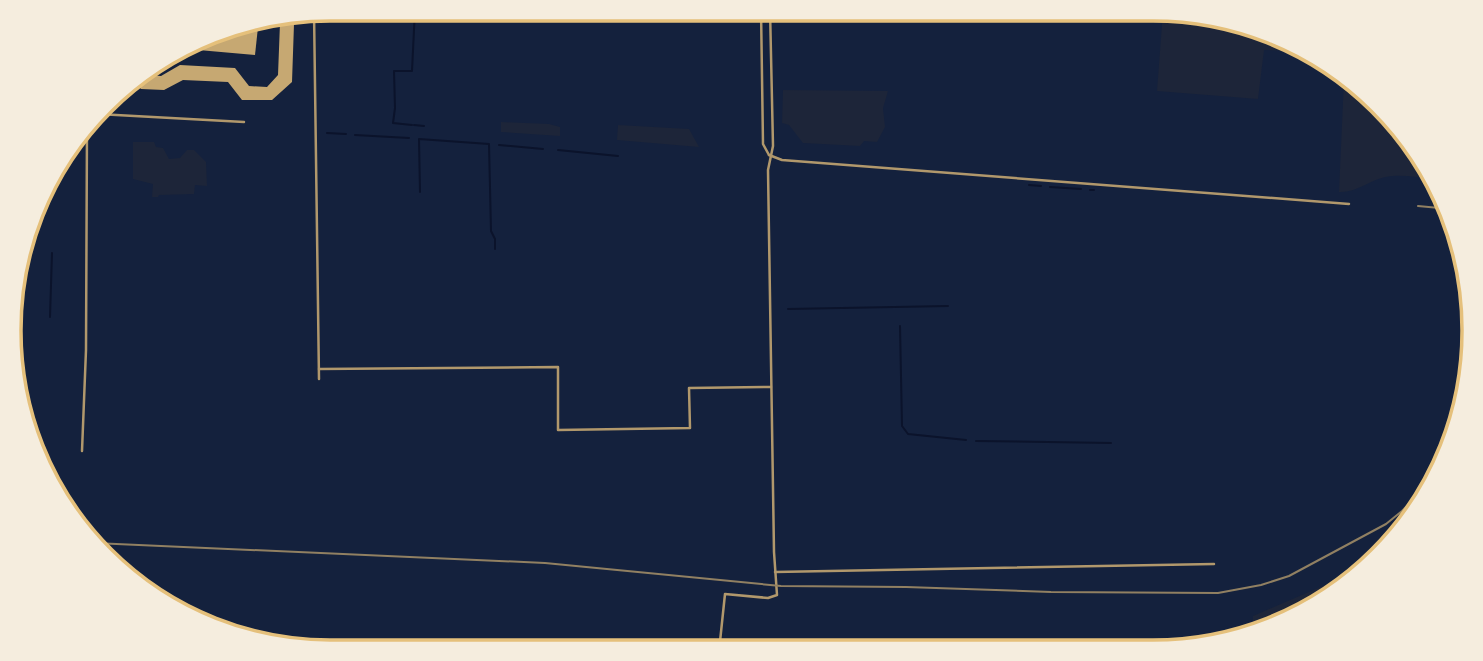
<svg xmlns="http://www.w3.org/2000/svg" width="1483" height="661" viewBox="0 0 1483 661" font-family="Montserrat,sans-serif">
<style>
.green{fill:#1d2539}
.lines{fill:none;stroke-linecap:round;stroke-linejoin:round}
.stream{stroke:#0b132b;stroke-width:2}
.building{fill:#c6a872}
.minor{stroke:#b1986c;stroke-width:2.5}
.tram{stroke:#918062;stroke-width:2}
.rim{fill:none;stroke:#e5c07b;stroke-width:3.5}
</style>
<rect width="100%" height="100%" fill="#14213d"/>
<g class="green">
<path d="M 1163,11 L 1275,33 L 1303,51 L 1264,50 L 1258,99 L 1157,91 Z"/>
<path d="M 1344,79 L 1380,103 L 1430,178 C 1415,177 1400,174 1385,177 C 1368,181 1356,193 1339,192 Z"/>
<path d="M 783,90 L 888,91 L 883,108 L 885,127 L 877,142 L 864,141 L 860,146 L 803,143 L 789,125 L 782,123 Z"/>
<path d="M 501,122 L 549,124 L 560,127 L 560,136 L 501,132 Z"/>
<path d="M 618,125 L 689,129 L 699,147 L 617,140 Z"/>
<path d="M 133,142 L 154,142 L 156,147 L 163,148 L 169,159 L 180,158 L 187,150 L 194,150 L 206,162 L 207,186 L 195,185 L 194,194 L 159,195 L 158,197 L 152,197 L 153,184 L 133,179 Z"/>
<path d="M 1367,567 C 1338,596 1292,623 1253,634 L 1253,616 Z"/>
</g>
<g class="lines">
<g class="stream">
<path d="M 412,125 L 393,123 L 395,108 L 394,71 L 412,71 L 415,9"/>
<path d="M 414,125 L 424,126"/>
<path d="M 327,133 L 346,134"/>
<path d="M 355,135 L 409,138"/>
<path d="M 499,145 L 543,149"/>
<path d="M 558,150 L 618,156"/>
<path d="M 1029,185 L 1041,186"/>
<path d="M 1050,187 L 1081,189"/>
<path d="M 1090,190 L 1094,190"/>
<path d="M 420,192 L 419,139 L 489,144 L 491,231 L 495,239 L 495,249"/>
<path d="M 788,309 L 948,306"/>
<path d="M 50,317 L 52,253"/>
<path d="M 900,326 L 902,426 L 908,434 L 966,440"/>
<path d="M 976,441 L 1111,443"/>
</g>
</g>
<g class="building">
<path d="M 280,23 L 294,24 L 292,82 L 272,100 L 242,100 L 228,82 L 183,80 L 164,90 L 141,89 L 133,80 L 145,73 L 147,75 L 161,76 L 180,65 L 235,68 L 249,86 L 267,87 L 278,75 Z"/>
<path d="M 234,25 L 258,27 L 255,55 L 187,49 L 227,26 Z"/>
</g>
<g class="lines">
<g class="minor">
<path d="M 761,9 L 763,144 L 769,155"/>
<path d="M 314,11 L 319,379"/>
<path d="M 98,114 L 244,122"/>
<path d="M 769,155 L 782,160 L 1349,204"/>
<path d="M 319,369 L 558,367 L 558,430 L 690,428 L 689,388 L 771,387"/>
<path d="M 82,451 L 86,350 L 87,127"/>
<path d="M 775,572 L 1214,564"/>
<path d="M 719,651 L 725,594 L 768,598 L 777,595 L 774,552 L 768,170 L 773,146 L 770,9"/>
</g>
<g class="tram">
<path d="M 1418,206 L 1450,209"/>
<path d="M 94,543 L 545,563 L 781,586 L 906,587 L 1051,592 L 1218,593 L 1261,585 L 1289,576 L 1386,524 L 1402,511 L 1429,483 L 1451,449"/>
</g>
</g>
<path d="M0 0H1483V661H0ZM330 21H1153A309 309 0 0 1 1462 330V331A309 309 0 0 1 1153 640H330A309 309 0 0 1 21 331V330A309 309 0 0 1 330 21Z" fill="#f5edde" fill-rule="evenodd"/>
<path class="rim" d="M330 21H1153A309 309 0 0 1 1462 330V331A309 309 0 0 1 1153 640H330A309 309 0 0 1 21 331V330A309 309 0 0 1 330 21Z"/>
</svg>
